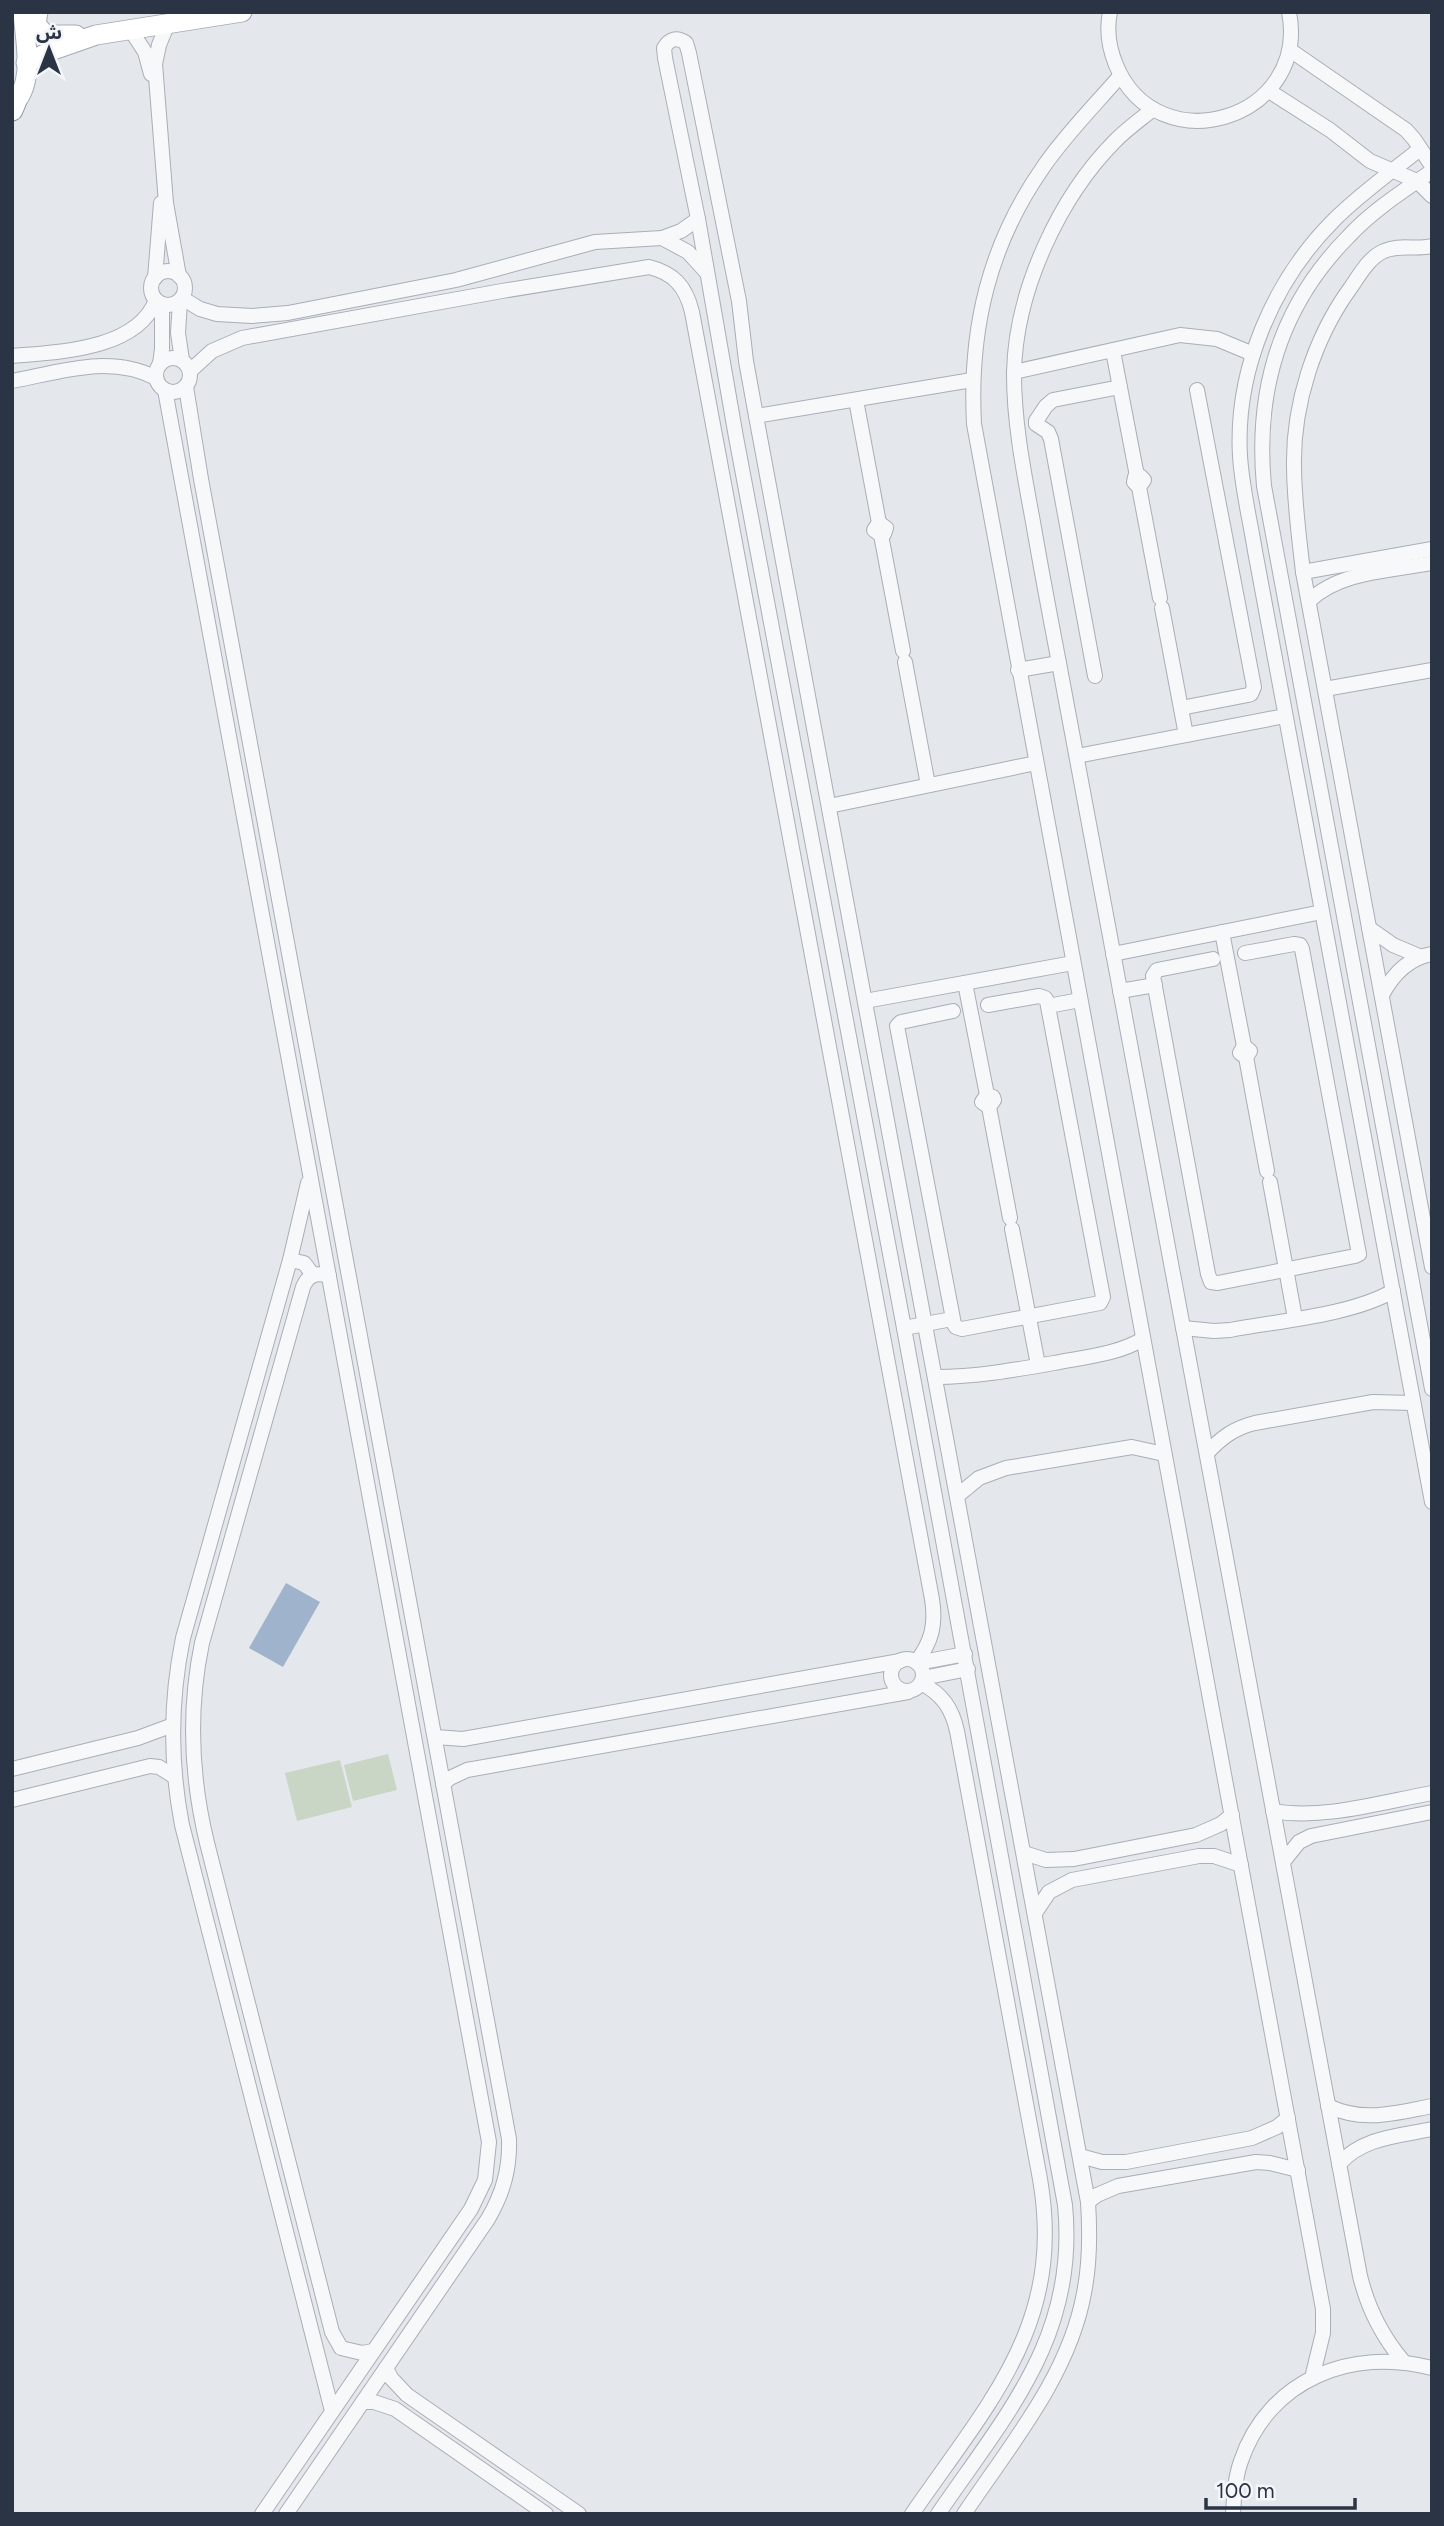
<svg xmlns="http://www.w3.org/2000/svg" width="1444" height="2526" viewBox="0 0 1444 2526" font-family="Figtree,'Noto Sans Arabic',sans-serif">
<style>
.green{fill:#c9d6c5}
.water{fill:#9fb4cc}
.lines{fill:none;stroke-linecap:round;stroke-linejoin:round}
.minor-casing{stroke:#a9aeb7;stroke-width:16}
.major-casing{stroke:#a3abb8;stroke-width:21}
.highway-casing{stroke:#8b94a3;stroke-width:23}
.minor{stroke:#f7f8fa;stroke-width:14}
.major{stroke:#fff;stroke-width:19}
.highway{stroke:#fff;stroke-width:21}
</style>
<rect width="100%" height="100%" fill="#e4e7ec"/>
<g class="green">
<path d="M 388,1754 L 397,1790 L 353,1801 L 344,1765 Z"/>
<path d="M 340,1760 L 352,1807 L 297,1821 L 285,1773 Z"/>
</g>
<path class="water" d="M 286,1583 L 320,1602 L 283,1667 L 249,1648 Z"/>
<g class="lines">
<defs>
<g id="minor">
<path d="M 1110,12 C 1106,31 1109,48 1116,65 C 1157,165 1310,120 1289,12"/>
<path d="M 168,23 L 159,45 L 155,64 L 166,203 L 179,276"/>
<path d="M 130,29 L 145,52 L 151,74"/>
<path d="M 1290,50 L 1406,130 L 1414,139 L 1432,166"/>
<path d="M 1120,76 C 1095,105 1066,134 1044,166 C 989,244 969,329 974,424 L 1323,2309 L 1323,2333 L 1312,2378"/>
<path d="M 1269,91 L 1330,130 L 1370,161 L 1417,181 L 1432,196"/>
<path d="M 1153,109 C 1141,119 1127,129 1116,140 C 1059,197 1015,292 1014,374 C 1014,424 1024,473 1033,522 C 1041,569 1050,616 1059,663 L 1360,2276 C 1368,2309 1381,2335 1403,2361"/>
<path d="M 1420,149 C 1391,172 1360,194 1334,220 C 1273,281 1235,370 1240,456 C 1242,488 1250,520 1255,551 L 1432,1502"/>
<path d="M 1432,171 C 1403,191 1372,211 1348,237 C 1279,307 1255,391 1264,486 L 1432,1389"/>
<path d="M 662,238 L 688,252 L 707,273"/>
<path d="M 1432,246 C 1416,250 1399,244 1384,251 C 1368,258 1359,276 1349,290 C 1314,339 1293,405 1294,465 C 1294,501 1299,536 1303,572 L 1432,1267"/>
<circle cx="168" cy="288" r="17"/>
<path d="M 155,278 L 161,203"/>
<path d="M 182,298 L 200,309 L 217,314 L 252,316 L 288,313 L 456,280 L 595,242 L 662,238 L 681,231 L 698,219"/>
<path d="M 180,301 L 178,333 L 182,360"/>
<path d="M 1113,351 L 1137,476"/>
<path d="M 12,356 C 58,352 137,350 156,300"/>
<circle cx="173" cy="375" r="17"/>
<path d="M 160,364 L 162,349 L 162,304"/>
<path d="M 190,371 L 212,351 L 242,338 L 502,291 L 649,267 C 674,273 686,287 692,312 L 932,1599 C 936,1624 932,1642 916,1662"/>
<path d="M 1014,372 L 1180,335 L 1217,339 L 1253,354"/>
<path d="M 12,381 C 60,372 110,354 156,378"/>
<path d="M 186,387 L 201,479 L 509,2139 C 510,2169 503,2193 488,2219 L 286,2514"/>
<path d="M 165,390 L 489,2142 L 485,2180 L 471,2209 L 262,2514"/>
<path d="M 856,400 L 879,523"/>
<path d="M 756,416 L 972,380"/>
<path d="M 1139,487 L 1144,480 L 1140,476 L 1135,477 L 1134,482 L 1139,487 L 1160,598"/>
<path d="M 881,535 L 884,534 L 886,528 L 879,523 L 874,530 L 881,535 L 903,651"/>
<path d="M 1303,572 L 1432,549"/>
<path d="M 1309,601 C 1340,571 1391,571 1432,563"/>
<path d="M 1162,608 L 1186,735"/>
<path d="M 905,662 L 928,785"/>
<path d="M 1018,670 L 1059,663"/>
<path d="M 1095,676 L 1051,439 L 1048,432 L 1036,424 L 1036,421 L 1046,406 L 1053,400 L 1120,387"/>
<path d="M 1325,689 L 1432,670"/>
<path d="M 1181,708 L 1248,695 L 1251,694 L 1254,687 L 1197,390"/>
<path d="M 1077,756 L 1285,716"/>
<path d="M 829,806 L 1036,763"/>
<path d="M 1369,928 L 1393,945 L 1419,956"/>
<path d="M 1222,932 L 1244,1046"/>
<path d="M 1113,954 L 1322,912"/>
<path d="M 1213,959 L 1157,970 L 1153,976 L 1208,1274 L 1211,1282 L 1218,1283 L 1355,1256 L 1359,1254 L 1302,949 L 1300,945 L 1294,944 L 1245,953"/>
<path d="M 965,983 L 987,1095"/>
<path d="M 1120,991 L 1155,985"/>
<path d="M 1382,995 C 1393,974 1408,958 1432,954"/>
<path d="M 865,1001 L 1073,963"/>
<path d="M 1048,1006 L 1080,1000"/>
<path d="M 953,1011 L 901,1022 L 897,1026 L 954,1324 L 956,1327 L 962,1329 L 1100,1303 L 1103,1297 L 1047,1001 L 1045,998 L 1039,996 L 988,1005"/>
<path d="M 1246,1057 L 1250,1051 L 1244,1046 L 1240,1053 L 1246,1057 L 1267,1171"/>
<path d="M 989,1107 L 994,1100 L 993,1097 L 987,1095 L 982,1102 L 989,1107 L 1010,1218"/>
<path d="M 1270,1182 L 1295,1318"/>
<path d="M 308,1183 L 290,1260 L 183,1638 C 170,1701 170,1763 182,1825 L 332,2411"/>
<path d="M 1012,1229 L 1038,1365"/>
<path d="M 290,1260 L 304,1263 L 313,1275"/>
<path d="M 329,1276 C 316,1272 308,1275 303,1287 L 202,1643 C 188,1710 191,1777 207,1843 L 332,2332 L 341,2348 L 362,2353 L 373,2351"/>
<path d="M 904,1328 L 952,1319"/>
<path d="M 1183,1328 L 1214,1331 L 1230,1330 C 1278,1321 1352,1315 1393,1291"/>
<path d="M 935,1377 C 975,1377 1015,1370 1054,1363 C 1084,1357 1116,1355 1143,1339"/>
<path d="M 1207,1453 C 1221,1438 1234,1428 1255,1423 L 1373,1402 L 1413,1403"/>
<path d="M 957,1496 L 979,1478 L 1006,1468 L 1132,1447 L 1164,1454"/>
<circle cx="907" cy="1675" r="16"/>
<path d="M 917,1663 L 965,1654"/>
<path d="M 923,1678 L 968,1669"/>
<path d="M 435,1737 L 463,1739 L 900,1661"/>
<path d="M 12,1769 L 138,1738 L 173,1725"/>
<path d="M 443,1784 L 450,1778 L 467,1770 L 908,1692"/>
<path d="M 12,1800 L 150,1766 L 159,1767 L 175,1777"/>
<path d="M 1273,1811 C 1323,1820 1382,1802 1432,1793"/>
<path d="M 1024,1853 L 1046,1860 L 1074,1859 L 1196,1835 L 1221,1824 L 1232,1815"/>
<path d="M 1283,1862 L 1299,1842 L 1311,1836 L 1432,1812"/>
<path d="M 1035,1913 L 1049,1892 L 1072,1880 L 1199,1856 L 1214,1856 L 1241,1865"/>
<path d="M 1328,2106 C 1364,2123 1395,2113 1432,2106"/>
<path d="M 1080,2156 L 1102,2162 L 1126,2162 L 1252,2138 L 1277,2127 L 1288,2118"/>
<path d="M 1339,2164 C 1363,2137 1399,2136 1432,2129"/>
<path d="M 1088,2202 L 1097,2195 L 1118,2186 L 1256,2162 L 1270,2163 L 1298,2170"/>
<path d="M 386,2368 L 391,2378 L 407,2395 L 579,2514"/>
<path d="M 363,2402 L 374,2402 L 395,2409 L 546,2514"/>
<path d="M 912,2514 C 989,2402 1065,2324 1040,2179 L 957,1731 C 952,1708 942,1694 921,1683"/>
<path d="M 938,2514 C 1007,2413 1078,2336 1065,2205 L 904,1328 L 736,437 L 698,219 L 665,58 L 664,48 C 670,38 677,37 686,43 L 689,53 L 739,301 L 746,361 L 756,416 L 1088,2202 C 1090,2232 1090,2263 1084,2293 C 1069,2376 1010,2445 964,2514"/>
<path d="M 1233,2514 C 1234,2496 1235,2478 1241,2461 C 1269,2379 1352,2347 1432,2368"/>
</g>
<g id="major">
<path d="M 38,12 L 36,24 L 45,35 L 76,35"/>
<path d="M 26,63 L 53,50 L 96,35 L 242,12"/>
<path d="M 12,106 C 36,83 25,42 23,12"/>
</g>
<path id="highway" d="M 12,110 L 15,103"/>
</defs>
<use href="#minor" class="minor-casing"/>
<use href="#major" class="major-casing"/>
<use href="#highway" class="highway-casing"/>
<use href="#minor" class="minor"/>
<use href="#major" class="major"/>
<use href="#highway" class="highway"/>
</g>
<rect width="1444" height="2526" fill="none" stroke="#2b3445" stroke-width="28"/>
<g transform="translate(49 49)" stroke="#f4f6f9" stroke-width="5" paint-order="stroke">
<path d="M0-5L12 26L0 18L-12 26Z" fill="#2b3445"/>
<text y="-10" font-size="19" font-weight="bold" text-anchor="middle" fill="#2b3445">ش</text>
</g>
<path d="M1206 2498v10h149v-10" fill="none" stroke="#2b3445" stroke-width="3.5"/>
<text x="1216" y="2498" font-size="21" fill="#2b3445" stroke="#f4f6f9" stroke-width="5" paint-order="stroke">100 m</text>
</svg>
